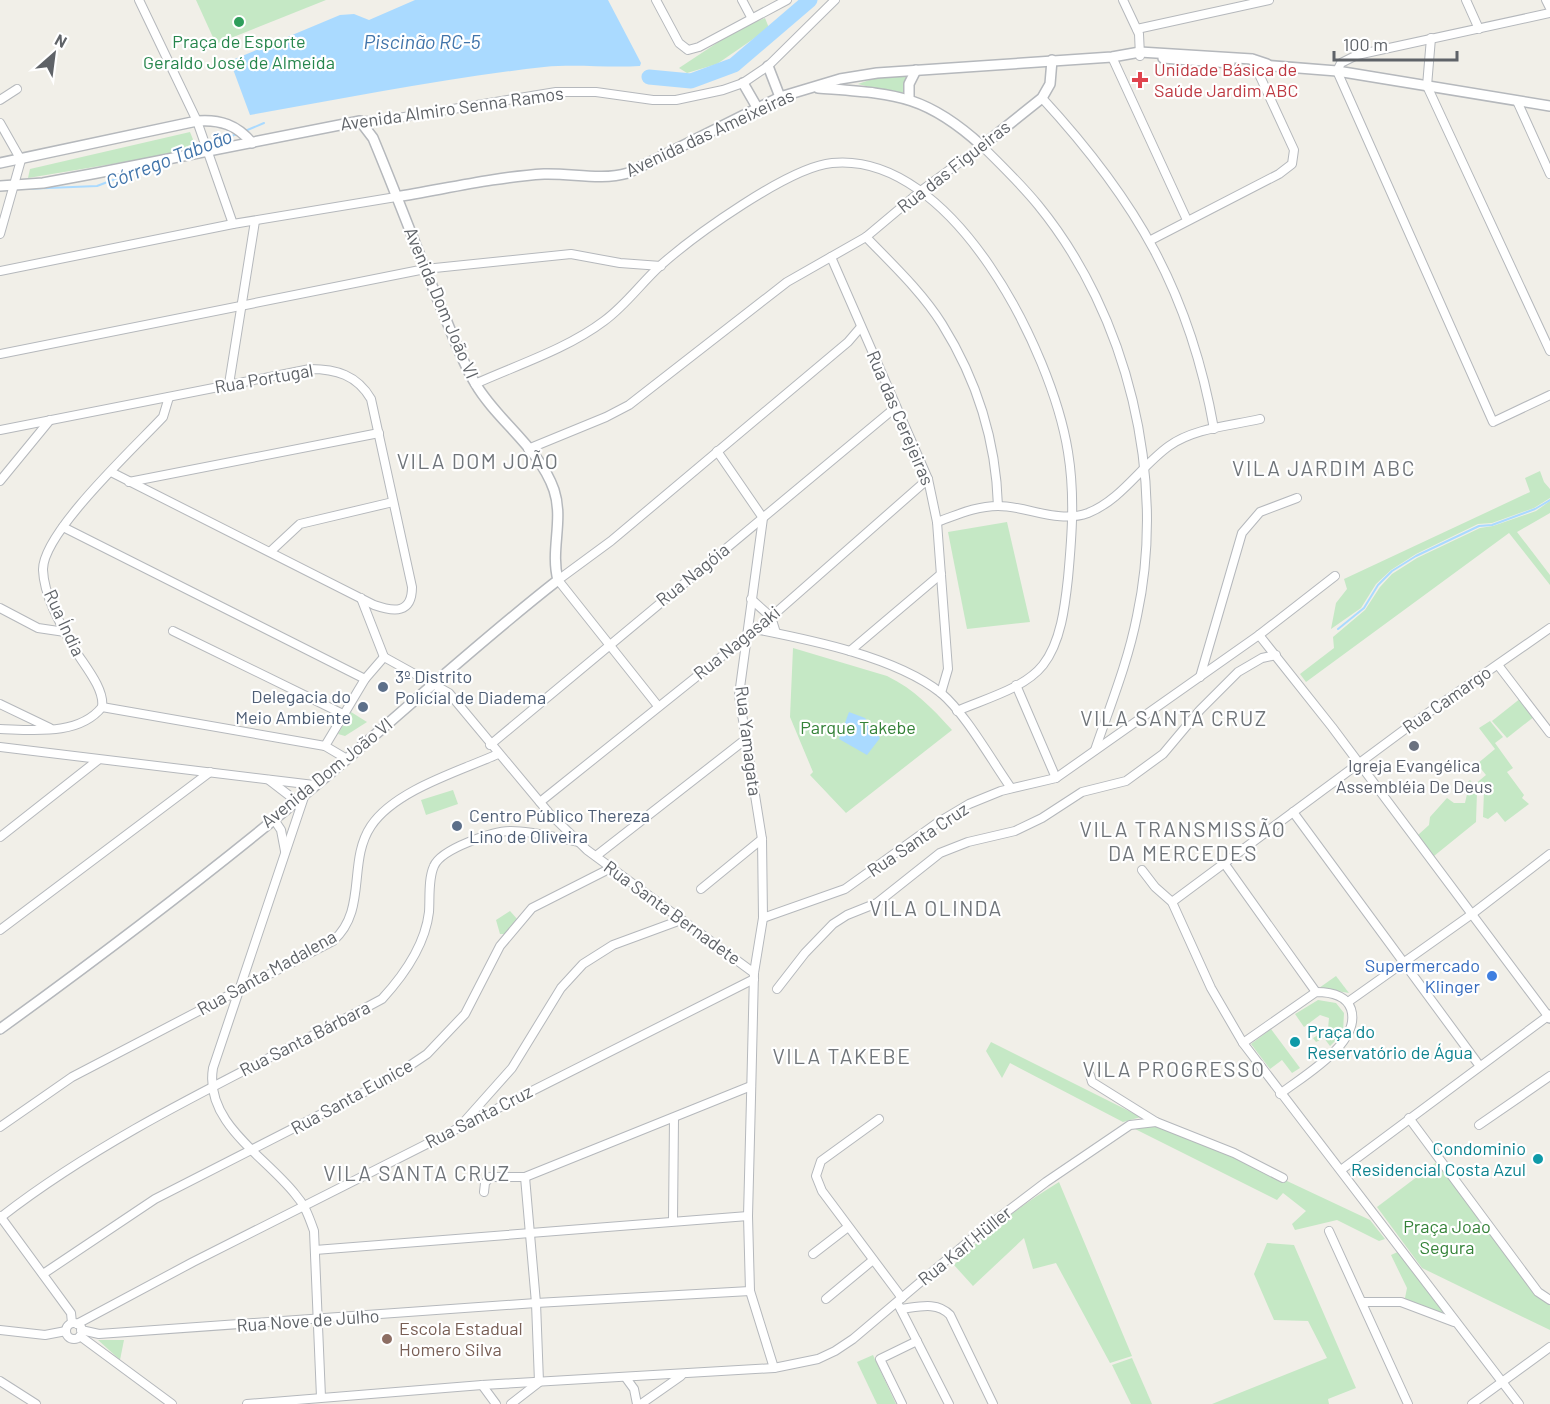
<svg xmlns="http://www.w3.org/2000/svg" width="1550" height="1404" viewBox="0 0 1550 1404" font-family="Barlow,sans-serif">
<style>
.green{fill:#c5e8c5}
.water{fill:#aadaff}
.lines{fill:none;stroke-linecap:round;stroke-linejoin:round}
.stream{stroke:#aadaff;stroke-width:2}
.river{stroke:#aadaff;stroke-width:15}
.minor-casing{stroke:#b5b8bc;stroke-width:10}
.tertiary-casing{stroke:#b5b8bc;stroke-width:12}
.minor{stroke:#fff;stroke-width:8}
.tertiary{stroke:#fff;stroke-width:9}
.leisure-dot{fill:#2e9e5b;stroke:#fff;stroke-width:2}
.health-dot{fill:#e0444e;stroke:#fff;stroke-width:2}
.service-dot{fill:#5c6f8a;stroke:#fff;stroke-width:2}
.worship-dot{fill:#6b7280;stroke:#fff;stroke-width:2}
.shop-dot{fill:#3f7fe0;stroke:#fff;stroke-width:2}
.culture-dot{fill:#0f9aa8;stroke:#fff;stroke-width:2}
.education-dot{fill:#8d6e63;stroke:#fff;stroke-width:2}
.labels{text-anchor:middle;stroke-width:4.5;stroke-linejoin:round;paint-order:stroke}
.leisure-label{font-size:18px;fill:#27864d;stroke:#fff}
.health-label{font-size:18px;fill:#be3a42;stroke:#fff;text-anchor:start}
.street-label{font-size:18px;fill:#5f6368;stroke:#fff}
.service-label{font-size:18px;fill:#4e5e75;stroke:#fff;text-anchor:start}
.park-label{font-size:18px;fill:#348238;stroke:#fff}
.worship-label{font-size:18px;fill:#5b616d;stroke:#fff}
.shop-label{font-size:18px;fill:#366cbe;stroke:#fff;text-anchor:end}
.culture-label{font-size:18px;fill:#0d838f;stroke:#fff;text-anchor:start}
.education-label{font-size:18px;fill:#785e54;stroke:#fff;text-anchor:start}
.water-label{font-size:20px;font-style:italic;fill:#4174aa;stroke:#fff}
.quarter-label{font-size:21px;letter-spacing:1.5px;fill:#70757a;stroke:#fff}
</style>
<rect width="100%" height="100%" fill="#f1efe8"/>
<g class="green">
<path d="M 196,0 L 326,0 L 216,44 Z"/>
<path d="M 765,18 L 769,28 L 717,64 L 687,73 L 679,68 L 738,29 Z"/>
<path d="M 911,74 L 903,89 L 905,96 L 858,84 L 878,77 Z"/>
<path d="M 190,132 L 196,147 L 172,154 L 28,178 L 30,169 Z"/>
<path d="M 1540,471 L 1544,482 L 1550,489 L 1550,498 L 1534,508 L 1492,523 L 1478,524 L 1416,554 L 1391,570 L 1376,584 L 1361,608 L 1331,629 L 1336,603 L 1347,589 L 1344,579 L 1530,492 L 1525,478 Z"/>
<path d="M 1550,501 L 1550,513 L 1517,532 L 1550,575 L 1550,585 L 1509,533 L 1306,682 L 1300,674 L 1334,648 L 1333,637 L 1365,610 L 1380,587 L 1392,574 L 1417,558 L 1480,528 L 1493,526 L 1536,511 Z"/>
<path d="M 1007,522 L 1030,622 L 967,629 L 948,532 Z"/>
<path d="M 793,648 L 887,676 C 914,689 932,708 952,730 L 846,813 L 810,775 L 813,772 L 790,717 Z"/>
<path d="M 1521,698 L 1535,716 L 1507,738 L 1492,721 Z"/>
<path d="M 351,712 L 367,722 L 345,736 L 338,734 Z"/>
<path d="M 1490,721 L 1503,737 L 1495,743 L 1513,768 L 1507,772 L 1524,795 L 1522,798 L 1529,804 L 1505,822 L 1497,812 L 1488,819 L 1483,817 L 1484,791 L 1477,792 L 1476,822 L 1434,856 L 1418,835 L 1429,825 L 1430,817 L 1447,798 L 1454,803 L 1465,803 L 1467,794 L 1462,787 L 1470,780 L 1474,785 L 1486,775 L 1477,764 L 1495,749 L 1479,728 Z"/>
<path d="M 453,790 L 458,804 L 426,815 L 421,800 Z"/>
<path d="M 510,911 L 518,920 L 507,934 L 500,934 L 496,920 Z"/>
<path d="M 1336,976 L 1349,993 L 1319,988 Z"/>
<path d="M 1318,1000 L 1336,1003 L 1344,1013 L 1343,1033 L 1330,1046 L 1324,1038 L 1316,1042 L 1313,1038 L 1328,1029 L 1329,1018 L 1320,1015 L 1304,1027 L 1295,1014 Z"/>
<path d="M 1271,1029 L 1300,1068 L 1292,1073 L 1282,1060 L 1270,1069 L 1251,1044 Z"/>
<path d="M 991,1042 L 1141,1117 L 1123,1122 L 1010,1063 L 1002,1078 L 986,1051 Z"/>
<path d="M 1155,1124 L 1234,1156 L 1370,1220 L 1385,1239 L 1379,1241 L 1337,1220 L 1295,1230 L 1292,1224 L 1306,1211 L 1283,1193 L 1277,1200 L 1135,1129 Z"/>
<path d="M 1438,1161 L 1550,1302 L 1550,1330 L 1422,1268 L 1377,1207 Z"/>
<path d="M 1059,1182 L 1132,1356 L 1110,1363 L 1056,1263 L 1033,1269 L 1024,1238 L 973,1286 L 954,1265 C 986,1231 1020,1206 1059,1182 Z"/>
<path d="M 1267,1243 L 1294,1245 L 1356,1388 L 1328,1399 L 1329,1404 L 1212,1404 L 1327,1358 L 1308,1321 L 1274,1320 L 1254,1274 Z"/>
<path d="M 1402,1250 L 1450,1317 L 1407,1302 L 1405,1298 L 1407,1288 L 1391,1255 Z"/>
<path d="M 98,1340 L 124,1340 L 120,1360 Z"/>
<path d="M 873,1355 L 896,1404 L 877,1404 L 857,1362 Z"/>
<path d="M 1132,1358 L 1152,1404 L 1131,1404 L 1112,1365 Z"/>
</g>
<g class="water">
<path d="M 415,0 L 608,0 L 641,63 L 640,66 C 608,68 576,64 544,67 C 445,78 347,98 250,115 L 230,61 L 340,15 L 354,14 L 369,20 Z"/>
<path d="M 849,712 L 865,718 L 880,738 L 867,755 L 839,739 Z"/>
</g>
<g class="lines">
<g class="stream">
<path d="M 245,131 L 264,123"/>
<path d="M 208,144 L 237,134"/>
<path d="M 24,189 L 97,186 L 147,167"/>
<path d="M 1338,629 L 1364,608 L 1378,585 L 1392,571 L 1416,556 L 1479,526 L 1492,525 L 1535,509 L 1550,500"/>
</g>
<path class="river" d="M 649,77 L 691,81 L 734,65 L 810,0"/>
<defs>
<g id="minor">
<path d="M 139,0 L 197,121 L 233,224"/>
<path d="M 656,0 L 679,43 L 688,50 L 699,47 L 787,0"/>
<path d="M 742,0 L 751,17"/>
<path d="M 1123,0 L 1139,34 L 1140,56"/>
<path d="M 1466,0 L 1479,29"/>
<path d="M 1546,0 L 1550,8"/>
<path d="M 1550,13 L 1357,55 L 1341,63 L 1337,71 L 1493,422 L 1550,395"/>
<path d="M 1137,29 L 1269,0"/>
<path d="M 1431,38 L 1427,86 L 1550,351"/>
<path d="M 1112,57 L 1187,220"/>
<path d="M 1042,98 C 1136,200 1190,292 1214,429"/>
<path d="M 0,100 L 17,89"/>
<path d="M 1517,101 L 1550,174"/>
<path d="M 360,121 L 386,120 L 556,92 L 596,92 L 653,100 L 676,100 L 723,90 L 743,83 L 768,66 L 835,0"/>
<path d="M 0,123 L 21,160 L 0,234"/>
<path d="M 866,237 C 892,264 922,292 942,324 C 977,380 996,441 998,506"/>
<path d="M 1151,240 L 1279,174 L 1292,164 L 1294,150 L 1252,59"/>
<path d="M 831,257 L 928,479 L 937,522 L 948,669 L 941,693"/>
<path d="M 0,271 L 233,224 L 396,197"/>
<path d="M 0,354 L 425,269 L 571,254 L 620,263 L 661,266"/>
<path d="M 229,384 L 255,221"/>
<path d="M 475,384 C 517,365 567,349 604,321 C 626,305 641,283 661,265 C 695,235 789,167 832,163 C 953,151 1052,352 1068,452 C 1075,495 1072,535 1068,578 C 1065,606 1061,642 1043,665 C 1024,689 984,699 957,711"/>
<path d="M 0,430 L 310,369 C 336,369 357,375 371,399 L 412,587 C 412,614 394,612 374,605 L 111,472"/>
<path d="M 528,449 L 606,417 L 629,405 L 787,282 L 866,237 L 922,190 L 982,146 C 1001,165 1021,184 1038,205 C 1128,315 1167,478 1137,616 C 1128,662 1110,706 1095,750"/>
<path d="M 717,451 L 763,518 L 739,695 L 762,839 L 763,918 L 754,973 L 751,1098 L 748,1216 L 750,1291 L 774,1368"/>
<path d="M 0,481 L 50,420"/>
<path d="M 129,482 L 379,433"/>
<path d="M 937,522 C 957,515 976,506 998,506 C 1028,506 1058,524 1088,513 C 1121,500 1141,466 1169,446 C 1194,428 1230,426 1260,419"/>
<path d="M 63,527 L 365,679"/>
<path d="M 271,551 L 300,524 L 393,502"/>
<path d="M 361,598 L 384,657"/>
<path d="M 751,599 L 771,617 L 776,633"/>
<path d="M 0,608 L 38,628 L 65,632"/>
<path d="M 755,629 C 811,640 896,657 941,693 C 965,713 992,761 1011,788"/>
<path d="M 173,631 L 343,714"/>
<path d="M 1259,635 L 1332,727 L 1548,1016 L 1341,1170"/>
<path d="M 850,651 L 941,574"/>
<path d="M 384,657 L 449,693 L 549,813 L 587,850 L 754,973"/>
<path d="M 1498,665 L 1550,733"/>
<path d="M 1200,677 L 1242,533 L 1260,512 L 1297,498"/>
<path d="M 1016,685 L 1056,778"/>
<path d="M 0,704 L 50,728"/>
<path d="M 658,706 L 558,580 L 611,541 L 848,342 L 860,328"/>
<path d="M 102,707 L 325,746 L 347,759"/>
<path d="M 0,729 C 33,730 79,736 102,707 C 105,689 84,665 75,650 C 62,627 44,597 43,570 C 42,533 136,446 163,417 L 169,397"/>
<path d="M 490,745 L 896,407"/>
<path d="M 325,746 L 365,679 L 384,657"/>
<path d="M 0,747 L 314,785"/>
<path d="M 269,780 L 295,800"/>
<path d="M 305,794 L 213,1068 C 204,1123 265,1156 295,1194 C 305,1205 309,1217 314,1231 L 321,1397"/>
<path d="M 540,802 L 771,617 L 928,479"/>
<path d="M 1293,812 L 1479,1065"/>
<path d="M 273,818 L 281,830 L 285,851"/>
<path d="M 0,837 L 98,760"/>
<path d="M 596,856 L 746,739"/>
<path d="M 1224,863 L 1316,992"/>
<path d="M 1142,870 L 1155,887 L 1172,902 L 1211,988 L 1243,1043 L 1519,1404"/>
<path d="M 701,889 L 762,839"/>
<path d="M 1172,902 L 1412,724 L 1550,628"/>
<path d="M 763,918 L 845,889 L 937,823 L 969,804 L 1001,791 L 1056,778 L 1259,635 L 1335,576"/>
<path d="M 0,930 L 210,772"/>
<path d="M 777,989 L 805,953 L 833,924 L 847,915 L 877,903 L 940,853 L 968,842 L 1015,831 L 1042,818 L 1082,792 L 1126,781 L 1163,754 L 1200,710 L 1238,672 L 1262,658 L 1276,655"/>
<path d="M 1348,1002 L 1472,914 L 1550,854"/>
<path d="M 1243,1043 L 1316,992 C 1329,992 1346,995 1351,1009 C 1362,1043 1303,1076 1280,1094"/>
<path d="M 1090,1075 L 1092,1082 L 1156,1122 L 1234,1153 L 1283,1178"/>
<path d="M 1409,1118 L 1538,1292 L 1550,1300"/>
<path d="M 879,1119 L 821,1161 L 816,1176 L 822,1191 L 902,1298"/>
<path d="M 463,1123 L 512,1068 L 561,988 L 583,964 L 613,945 L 681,920"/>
<path d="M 1479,1125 L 1550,1076"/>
<path d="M 0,1127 L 72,1077 L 333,941 C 368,910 347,862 371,826 C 395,790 460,771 498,754"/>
<path d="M 525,1177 L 536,1303 L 539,1382"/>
<path d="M 484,1192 L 485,1183 L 490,1177 L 525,1177 L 751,1086"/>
<path d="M 0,1216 L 71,1313 L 72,1323"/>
<path d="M 1,1217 C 117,1127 253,1069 382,999 C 404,975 425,946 429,912 C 430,898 428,879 434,866 C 441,849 493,831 511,831 C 533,831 557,838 579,842"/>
<path d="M 673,1220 L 674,1118"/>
<path d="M 1329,1231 L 1408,1404"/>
<path d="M 315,1250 L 748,1216"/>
<path d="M 813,1254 L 848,1227"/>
<path d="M 43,1274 L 155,1199 L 390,1079 L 427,1054 L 465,1014 L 500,946 L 532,908 L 611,868"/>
<path d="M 826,1299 L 873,1260"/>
<path d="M 1364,1302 L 1401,1302 L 1454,1322"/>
<path d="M 899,1306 L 949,1404"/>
<path d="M 901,1309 C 918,1307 937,1301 950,1315 L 993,1404"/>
<circle cx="74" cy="1331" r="8"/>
<path d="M 77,1324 L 193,1262 L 754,979"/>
<path d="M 0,1330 L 45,1335 L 66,1331"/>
<path d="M 81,1330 L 99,1334 L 536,1303 L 750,1291"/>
<path d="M 80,1336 L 172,1404"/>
<path d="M 626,1378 L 634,1389 L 637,1404"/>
<path d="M 0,1381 L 36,1404"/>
<path d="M 482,1385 L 496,1404"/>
<path d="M 247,1404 L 482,1385 L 774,1368 L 818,1359 L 835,1351 L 853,1339 L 976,1235 L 1046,1182 L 1130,1125 L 1156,1122"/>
<path d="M 511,1404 L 538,1383"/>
<path d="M 641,1404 L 681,1376"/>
<path d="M 902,1404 L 880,1359 L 917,1341"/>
<path d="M 1472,1404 L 1550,1347"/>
</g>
<g id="tertiary">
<path d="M 1163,58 L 1230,63"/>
<path d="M 1262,65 L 1337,71 L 1550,106"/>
<path d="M 768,66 L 780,97"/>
<path d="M 743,83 L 758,109"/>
<path d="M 818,88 C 893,94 924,93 982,146 L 1042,98 L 1050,84 L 1052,60"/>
<path d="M 909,98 L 909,84 L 916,70"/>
<path d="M 0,163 L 197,121 C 220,119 237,125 252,143"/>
<path d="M 0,186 L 43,183 L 97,173 L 360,121 L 373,138 C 398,198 420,258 445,317 C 454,339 463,363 475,383 C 497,421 539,447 554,490 C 564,520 550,550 558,580 C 485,637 417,699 347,759 C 235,854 119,943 0,1029"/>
<path d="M 396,197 C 445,189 495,177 544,174 C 573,173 600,181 628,173 L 780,97 L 840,79 L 877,73 L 1112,57 L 1140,52 L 1252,59 L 1267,64"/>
<path d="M 1550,1015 L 1550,1018"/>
</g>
</defs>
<use href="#minor" class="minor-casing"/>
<use href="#tertiary" class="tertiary-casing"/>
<use href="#minor" class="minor"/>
<use href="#tertiary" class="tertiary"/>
</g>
<circle class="leisure-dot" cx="239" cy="22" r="6"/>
<path class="health-dot" d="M1137 71h6v6h6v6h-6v6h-6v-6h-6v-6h6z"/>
<g class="service-dot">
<circle cx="383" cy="687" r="6"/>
<circle cx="363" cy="707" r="6"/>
<circle cx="457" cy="826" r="6"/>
</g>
<circle class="worship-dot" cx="1414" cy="746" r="6"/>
<circle class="shop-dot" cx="1492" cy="976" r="6"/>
<g class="culture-dot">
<circle cx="1295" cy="1042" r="6"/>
<circle cx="1538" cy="1159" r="6"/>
</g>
<circle class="education-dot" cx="387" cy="1339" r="6"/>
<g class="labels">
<g class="leisure-label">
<text x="239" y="48">Praça de Esporte<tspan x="239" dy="21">Geraldo José de Almeida</tspan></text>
</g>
<g class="health-label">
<text x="1154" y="76">Unidade Básica de<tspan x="1154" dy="21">Saúde Jardim ABC</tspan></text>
</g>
<g class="street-label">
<text transform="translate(452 109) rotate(-8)" y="6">Avenida Almiro Senna Ramos</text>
<text transform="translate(710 133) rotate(-25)" y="6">Avenida das Ameixeiras</text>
<text transform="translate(954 167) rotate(-38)" y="6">Rua das Figueiras</text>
<text transform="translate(441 303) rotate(67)" y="6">Avenida Dom João VI</text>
<text transform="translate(264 379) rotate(-10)" y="6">Rua Portugal</text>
<text transform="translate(900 418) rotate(67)" y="6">Rua das Cerejeiras</text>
<text transform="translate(693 575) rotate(-39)" y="6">Rua Nagóia</text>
<text transform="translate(64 623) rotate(65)" y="6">Rua Índia</text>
<text transform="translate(737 643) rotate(-39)" y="6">Rua Nagasaki</text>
<text transform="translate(1447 700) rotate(-35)" y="6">Rua Camargo</text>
<text transform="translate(748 741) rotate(83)" y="6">Rua Yamagata</text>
<text transform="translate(327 773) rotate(-39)" y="6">Avenida Dom João VI</text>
<text transform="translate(918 840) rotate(-34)" y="6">Rua Santa Cruz</text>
<text transform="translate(672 913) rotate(36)" y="6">Rua Santa Bernadete</text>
<text transform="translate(267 973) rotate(-29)" y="6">Rua Santa Madalena</text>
<text transform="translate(305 1039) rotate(-27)" y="6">Rua Santa Bárbara</text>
<text transform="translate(352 1097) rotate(-29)" y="6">Rua Santa Eunice</text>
<text transform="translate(479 1117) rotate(-27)" y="6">Rua Santa Cruz</text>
<text transform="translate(965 1246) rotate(-39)" y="6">Rua Karl Hüller</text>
<text transform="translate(308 1321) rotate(-4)" y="6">Rua Nove de Julho</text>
</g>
<g class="service-label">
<text x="395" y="683">3º Distrito<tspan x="395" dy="21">Policial de Diadema</tspan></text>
<text x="351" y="703" text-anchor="end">Delegacia do<tspan x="351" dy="21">Meio Ambiente</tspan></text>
<text x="469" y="822">Centro Público Thereza<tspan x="469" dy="21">Lino de Oliveira</tspan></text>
</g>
<g class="park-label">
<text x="858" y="734">Parque Takebe</text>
<text x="1447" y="1233">Praça Joao<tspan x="1447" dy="21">Segura</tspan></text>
</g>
<g class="worship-label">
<text x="1414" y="772">Igreja Evangélica<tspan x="1414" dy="21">Assembléia De Deus</tspan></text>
</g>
<g class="shop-label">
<text x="1480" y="972">Supermercado<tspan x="1480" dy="21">Klinger</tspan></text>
</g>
<g class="culture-label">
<text x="1307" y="1038">Praça do<tspan x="1307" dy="21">Reservatório de Água</tspan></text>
<text x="1526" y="1155" text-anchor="end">Condominio<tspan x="1526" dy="21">Residencial Costa Azul</tspan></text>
</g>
<g class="education-label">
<text x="399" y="1335">Escola Estadual<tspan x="399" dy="21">Homero Silva</tspan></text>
</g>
<g class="water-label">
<text x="422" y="49">Piscinão RC-5</text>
<text transform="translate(169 159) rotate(-21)" y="7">Córrego Taboão</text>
</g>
<g class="quarter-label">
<text x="478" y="469">VILA DOM JOÃO</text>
<text x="1324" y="476">VILA JARDIM ABC</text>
<text x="1174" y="726">VILA SANTA CRUZ</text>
<text x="1183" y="837">VILA TRANSMISSÃO<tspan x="1183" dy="24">DA MERCEDES</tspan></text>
<text x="936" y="916">VILA OLINDA</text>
<text x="842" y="1064">VILA TAKEBE</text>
<text x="1174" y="1077">VILA PROGRESSO</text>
<text x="417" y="1181">VILA SANTA CRUZ</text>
</g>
</g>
<g transform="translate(54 54) rotate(28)" stroke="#ffffff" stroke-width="4.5" paint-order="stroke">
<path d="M0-4.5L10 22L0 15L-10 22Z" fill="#5f6368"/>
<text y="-9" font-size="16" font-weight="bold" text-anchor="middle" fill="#5f6368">N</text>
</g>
<path d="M1334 51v9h123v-9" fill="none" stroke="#5f6368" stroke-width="3"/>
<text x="1343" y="51" font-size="18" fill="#5f6368" stroke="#ffffff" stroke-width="4.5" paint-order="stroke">100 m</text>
</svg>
